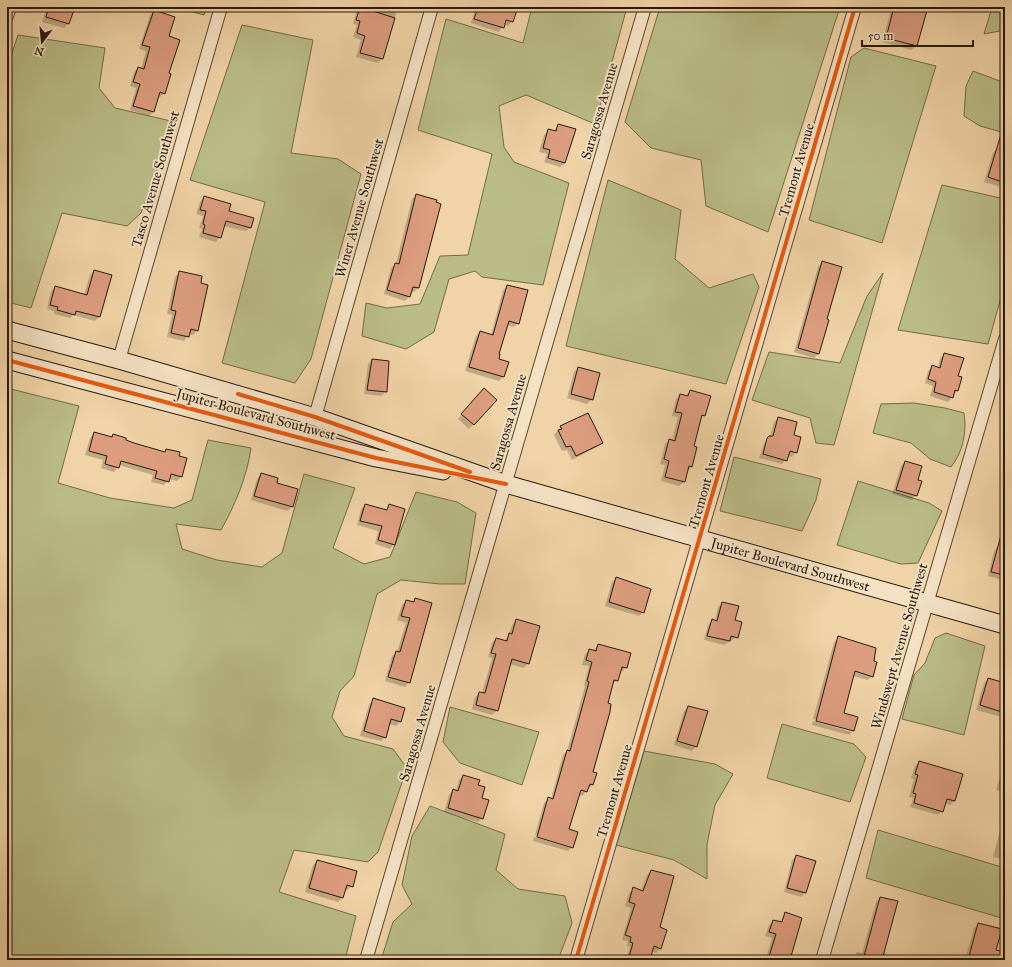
<svg xmlns="http://www.w3.org/2000/svg" width="1012" height="967" viewBox="0 0 1012 967" font-family="'IM FELL Great Primer',serif">
<style>
.green{fill:#babc87;stroke:#726a48}
.shadow{fill:#0003}
.building{fill:#dc9d7f;stroke:#291808}
.lines{fill:none;stroke-linecap:round;stroke-linejoin:round}
.street-casing{stroke:#5b4730;stroke-width:14}
.secondary-casing{stroke:#291808;stroke-width:19}
.street{stroke:#f5e2c5;stroke-width:12}
.secondary{stroke:#f5e2c5;stroke-width:17}
.cycleway-casing{stroke:#f5e2c5;stroke-width:6}
.cycleway{stroke:#e8590c;stroke-width:4}
.labels{text-anchor:middle;stroke-width:4;stroke-linejoin:round;paint-order:stroke}
.street-label{font-size:14px;fill:#291808;stroke:#f5e2c5}
</style>
<rect width="100%" height="100%" fill="#f0d3a6"/>
<filter id="stains"><feTurbulence type="fractalNoise" baseFrequency=".005" numOctaves="4"/><feColorMatrix values="0 0 0 0 .2 0 0 0 0 .09 0 0 0 0 .02 0 0 0 .5 -.17"/></filter>
<radialGradient id="worn" r=".72"><stop offset=".6" stop-color="#630" stop-opacity="0"/><stop offset="1" stop-color="#630" stop-opacity=".3"/></radialGradient>
<g class="green">
<path d="M 175,7 L 207,7 L 204,15 Z"/>
<path d="M 532,7 L 627,7 L 595,124 L 526,95 L 499,106 L 504,147 L 514,162 L 569,183 L 543,285 L 482,277 L 475,271 L 449,279 L 434,332 L 406,349 L 362,336 L 366,303 L 387,308 L 420,304 L 440,256 L 468,255 L 492,154 L 418,130 L 446,19 L 523,43 Z"/>
<path d="M 660,7 L 840,7 L 768,232 L 706,206 L 701,160 L 651,148 L 625,122 Z"/>
<path d="M 992,7 L 1005,7 L 1005,30 L 984,34 Z"/>
<path d="M 242,25 L 313,40 L 291,153 L 338,159 L 361,174 L 311,359 L 295,383 L 222,363 L 265,202 L 190,180 Z"/>
<path d="M 18,35 L 105,48 L 99,88 L 115,108 L 175,122 L 141,213 L 127,226 L 62,213 L 31,308 L 7,302 L 7,68 Z"/>
<path d="M 864,48 L 936,66 L 882,243 L 809,220 L 851,57 Z"/>
<path d="M 973,71 L 1005,83 L 1005,133 L 980,126 L 964,116 L 966,86 Z"/>
<path d="M 608,180 L 681,210 L 675,259 L 709,288 L 753,274 L 759,287 L 726,384 L 566,346 Z"/>
<path d="M 942,185 L 1005,199 L 1005,283 L 988,344 L 898,330 Z"/>
<path d="M 883,273 L 834,445 L 816,443 L 810,418 L 752,400 L 769,352 L 840,363 L 867,296 Z"/>
<path d="M 7,388 L 79,406 L 58,483 L 110,498 L 174,508 L 192,500 L 208,440 L 251,448 C 247,477 235,505 221,530 L 176,524 L 182,549 L 217,560 L 262,567 L 282,553 L 304,474 L 355,488 L 333,548 L 364,564 L 390,557 L 416,492 L 457,502 L 476,513 L 465,584 L 440,584 L 401,580 L 377,594 L 354,676 L 340,691 L 332,717 L 344,736 L 393,749 L 407,768 L 378,852 L 368,862 L 294,850 L 279,892 L 356,916 L 345,960 L 7,960 Z"/>
<path d="M 914,403 L 945,408 L 964,413 C 967,432 963,452 951,467 L 930,459 L 911,443 L 873,433 L 881,404 Z"/>
<path d="M 734,457 L 821,479 L 816,500 L 802,531 L 720,511 Z"/>
<path d="M 858,481 L 929,503 L 942,511 L 918,563 L 901,564 L 837,545 Z"/>
<path d="M 946,633 L 985,646 L 964,735 L 902,719 L 914,675 L 925,663 L 935,638 Z"/>
<path d="M 450,707 L 539,732 L 522,785 L 460,763 L 443,742 Z"/>
<path d="M 782,724 L 854,744 L 866,757 L 850,802 L 767,778 Z"/>
<path d="M 644,751 L 715,764 L 733,774 L 715,805 L 707,844 L 707,879 L 674,860 L 616,845 Z"/>
<path d="M 430,806 L 505,834 L 496,870 L 518,889 L 565,896 L 572,923 L 558,960 L 381,960 L 393,922 L 412,904 L 402,885 L 412,836 Z"/>
<path d="M 878,830 L 1005,868 L 1005,919 L 866,878 Z"/>
</g>
<g class="shadow">
<path d="M 47,7 L 73,7 L 68,24 L 64,28 L 42,22 Z"/>
<path d="M 365,7 L 398,7 L 382,59 L 378,63 L 356,57 L 361,40 L 353,37 L 357,25 L 353,24 L 356,13 L 360,8 L 364,10 Z"/>
<path d="M 476,7 L 509,7 L 512,21 L 508,26 L 504,24 L 499,32 L 471,23 Z"/>
<path d="M 892,7 L 927,8 L 916,46 L 911,50 L 882,42 Z"/>
<path d="M 154,11 L 167,37 L 168,74 L 164,93 L 160,97 L 158,96 L 153,112 L 149,116 L 130,110 L 136,88 L 130,86 L 134,72 L 138,68 L 141,69 L 146,51 L 139,49 L 150,15 Z"/>
<path d="M 558,125 L 565,163 L 560,167 L 544,162 L 547,154 L 539,152 L 544,135 L 549,130 L 553,132 Z"/>
<path d="M 997,149 L 1005,151 L 1005,182 L 1001,187 L 984,182 L 993,153 Z"/>
<path d="M 416,195 L 418,288 L 414,292 L 410,291 L 409,297 L 405,301 L 384,294 L 391,268 L 396,264 L 412,199 Z"/>
<path d="M 204,197 L 228,211 L 251,227 L 246,231 L 223,226 L 220,237 L 216,242 L 199,237 L 202,229 L 199,228 L 203,216 L 196,214 L 200,202 Z"/>
<path d="M 822,262 L 825,320 L 818,354 L 814,358 L 794,352 L 818,267 Z"/>
<path d="M 94,271 L 99,317 L 95,321 L 73,315 L 70,318 L 54,314 L 54,311 L 47,309 L 51,291 L 56,287 L 84,295 L 90,275 Z"/>
<path d="M 180,272 L 197,330 L 193,335 L 189,334 L 184,341 L 167,337 L 172,315 L 167,314 L 175,277 Z"/>
<path d="M 508,286 L 518,323 L 514,327 L 506,325 L 497,360 L 507,363 L 503,377 L 499,381 L 465,371 L 476,336 L 480,332 L 491,335 L 503,290 Z"/>
<path d="M 945,354 L 957,377 L 958,390 L 948,402 L 930,396 L 933,386 L 925,383 L 928,371 L 933,366 L 938,368 L 940,358 Z"/>
<path d="M 372,360 L 386,392 L 381,396 L 364,394 L 368,364 Z"/>
<path d="M 578,368 L 592,399 L 587,404 L 567,398 L 574,372 Z"/>
<path d="M 690,391 L 705,415 L 700,419 L 693,447 L 696,448 L 691,467 L 687,471 L 684,482 L 679,486 L 661,481 L 665,465 L 660,464 L 665,444 L 670,440 L 672,441 L 678,417 L 672,416 L 676,399 L 680,395 L 685,396 Z"/>
<path d="M 480,394 L 495,400 L 469,429 L 458,419 Z"/>
<path d="M 778,418 L 793,436 L 796,452 L 792,457 L 788,456 L 782,464 L 759,458 L 764,444 L 770,436 L 774,422 Z"/>
<path d="M 561,426 L 601,443 L 597,447 L 572,460 L 567,450 L 562,451 L 554,435 Z"/>
<path d="M 94,433 L 110,438 L 113,435 L 125,441 L 164,453 L 167,450 L 178,456 L 181,477 L 177,481 L 169,479 L 164,485 L 151,482 L 153,475 L 119,465 L 114,472 L 101,468 L 103,460 L 85,455 L 90,438 Z"/>
<path d="M 905,462 L 917,481 L 916,495 L 912,500 L 892,494 L 901,466 Z"/>
<path d="M 261,474 L 276,483 L 297,489 L 292,507 L 287,511 L 251,500 L 257,479 Z"/>
<path d="M 365,505 L 385,510 L 389,506 L 394,544 L 390,549 L 375,544 L 378,531 L 357,525 L 361,509 Z"/>
<path d="M 1005,537 L 1005,578 L 1003,580 L 988,576 L 994,551 Z"/>
<path d="M 617,578 L 643,612 L 639,616 L 605,606 L 612,582 Z"/>
<path d="M 415,599 L 409,682 L 405,687 L 385,681 L 392,656 L 397,652 L 406,623 L 397,620 L 402,605 L 406,601 L 412,602 Z"/>
<path d="M 723,603 L 734,621 L 737,637 L 724,645 L 704,640 L 708,625 L 712,620 L 715,621 L 718,607 Z"/>
<path d="M 516,620 L 528,663 L 524,668 L 510,664 L 497,710 L 492,715 L 472,709 L 475,697 L 480,693 L 482,693 L 492,658 L 488,657 L 492,643 L 496,639 L 504,642 L 509,634 L 512,625 Z"/>
<path d="M 839,638 L 872,676 L 868,680 L 853,676 L 843,714 L 853,731 L 849,735 L 812,725 L 813,721 L 852,732 L 852,729 L 813,719 L 834,642 Z"/>
<path d="M 598,645 L 626,667 L 622,672 L 620,671 L 617,680 L 612,684 L 592,772 L 592,785 L 582,796 L 578,795 L 568,830 L 572,847 L 568,851 L 533,841 L 534,837 L 571,848 L 571,846 L 535,835 L 544,803 L 549,798 L 551,799 L 563,755 L 567,751 L 585,686 L 584,685 L 589,666 L 582,665 L 585,654 L 590,650 L 593,651 Z"/>
<path d="M 988,679 L 1005,684 L 1005,718 L 976,710 L 984,683 Z"/>
<path d="M 374,700 L 404,708 L 400,722 L 396,726 L 389,724 L 385,737 L 381,741 L 360,736 L 369,704 Z"/>
<path d="M 688,707 L 696,746 L 692,751 L 674,745 L 684,711 Z"/>
<path d="M 919,762 L 955,801 L 950,805 L 945,803 L 942,811 L 938,815 L 910,807 L 913,798 L 909,797 L 914,779 L 911,778 L 915,766 Z"/>
<path d="M 1003,775 L 1005,776 L 1005,804 L 1002,803 L 1005,793 L 996,790 L 999,780 Z"/>
<path d="M 463,776 L 477,785 L 481,799 L 482,818 L 478,822 L 444,812 L 449,795 L 453,790 L 456,791 L 459,780 Z"/>
<path d="M 1005,812 L 1005,860 L 993,857 Z"/>
<path d="M 797,856 L 805,893 L 801,897 L 784,892 L 792,860 Z"/>
<path d="M 317,861 L 352,886 L 347,890 L 345,890 L 343,897 L 338,902 L 305,892 L 313,865 Z"/>
<path d="M 652,871 L 661,948 L 656,953 L 651,951 L 649,960 L 626,960 L 630,947 L 627,946 L 628,941 L 622,940 L 631,908 L 625,906 L 629,893 L 633,889 L 641,891 L 647,875 Z"/>
<path d="M 880,898 L 883,952 L 886,953 L 884,960 L 852,960 L 857,952 L 862,953 L 876,902 Z"/>
<path d="M 785,914 L 780,960 L 756,960 L 760,956 L 766,958 L 772,938 L 765,936 L 769,925 L 773,921 L 779,923 Z"/>
<path d="M 979,924 L 995,951 L 997,960 L 965,960 L 974,928 Z"/>
</g>
<g class="building">
<path d="M 49,7 L 75,7 L 69,24 L 46,17 Z"/>
<path d="M 360,7 L 395,18 L 383,59 L 360,53 L 365,36 L 357,33 L 360,21 L 356,20 Z"/>
<path d="M 478,7 L 518,7 L 513,22 L 506,20 L 504,28 L 474,19 Z"/>
<path d="M 894,7 L 928,7 L 917,46 L 886,38 Z"/>
<path d="M 154,10 L 175,17 L 169,36 L 180,40 L 169,73 L 171,74 L 165,94 L 160,92 L 154,112 L 133,106 L 140,84 L 133,82 L 138,67 L 144,69 L 150,47 L 142,45 Z"/>
<path d="M 558,124 L 576,129 L 565,163 L 548,158 L 550,150 L 543,148 L 548,129 L 556,131 Z"/>
<path d="M 1002,131 L 1005,131 L 1005,183 L 988,177 Z"/>
<path d="M 416,194 L 437,200 L 436,202 L 441,204 L 419,288 L 413,287 L 410,297 L 387,290 L 395,263 L 399,264 Z"/>
<path d="M 204,196 L 231,204 L 229,211 L 254,218 L 251,228 L 226,221 L 221,238 L 203,233 L 205,225 L 203,224 L 206,211 L 200,210 Z"/>
<path d="M 822,261 L 842,267 L 827,319 L 829,320 L 819,354 L 798,348 Z"/>
<path d="M 94,270 L 112,275 L 100,317 L 76,311 L 75,315 L 57,310 L 58,307 L 50,305 L 55,286 L 87,295 Z"/>
<path d="M 179,271 L 202,276 L 201,283 L 208,285 L 198,331 L 191,329 L 189,337 L 171,333 L 176,311 L 171,310 Z"/>
<path d="M 507,285 L 528,290 L 519,324 L 509,321 L 499,354 L 500,354 L 499,359 L 509,362 L 504,377 L 469,367 L 480,331 L 493,335 Z"/>
<path d="M 944,353 L 964,358 L 958,376 L 962,377 L 958,391 L 955,390 L 953,398 L 934,392 L 936,382 L 928,379 L 932,365 L 940,368 Z"/>
<path d="M 372,359 L 389,361 L 387,392 L 367,390 Z"/>
<path d="M 578,367 L 600,373 L 593,400 L 571,394 Z"/>
<path d="M 484,388 L 497,400 L 474,425 L 461,414 Z"/>
<path d="M 690,390 L 711,396 L 705,416 L 702,415 L 694,446 L 697,447 L 692,467 L 689,466 L 685,482 L 665,477 L 669,461 L 664,459 L 669,439 L 675,441 L 682,413 L 675,412 L 680,394 L 688,396 Z"/>
<path d="M 588,413 L 603,443 L 576,456 L 571,446 L 566,447 L 558,430 L 562,429 L 560,426 Z"/>
<path d="M 778,417 L 797,422 L 794,435 L 801,437 L 797,453 L 790,451 L 787,461 L 763,454 L 767,438 L 769,436 L 773,436 Z"/>
<path d="M 94,432 L 112,437 L 113,434 L 126,438 L 126,440 L 134,443 L 165,452 L 166,449 L 180,452 L 179,456 L 187,458 L 182,477 L 171,474 L 169,482 L 155,478 L 157,471 L 121,461 L 119,468 L 105,464 L 107,456 L 89,451 Z"/>
<path d="M 905,461 L 922,466 L 918,480 L 922,481 L 917,496 L 896,490 Z"/>
<path d="M 261,473 L 278,478 L 277,483 L 298,489 L 293,507 L 254,496 Z"/>
<path d="M 365,504 L 387,510 L 389,504 L 405,509 L 395,545 L 378,540 L 382,526 L 360,521 Z"/>
<path d="M 1001,535 L 1005,536 L 1005,575 L 991,572 Z"/>
<path d="M 616,577 L 651,589 L 644,613 L 609,602 Z"/>
<path d="M 415,598 L 432,603 L 410,683 L 388,677 L 396,651 L 400,652 L 410,618 L 401,616 L 406,600 L 414,602 Z"/>
<path d="M 722,602 L 739,606 L 735,620 L 742,622 L 738,638 L 731,636 L 730,641 L 707,636 L 712,619 L 717,621 Z"/>
<path d="M 516,619 L 540,626 L 529,664 L 512,659 L 498,711 L 476,705 L 479,692 L 485,693 L 496,654 L 491,653 L 496,638 L 507,641 L 509,633 L 512,634 Z"/>
<path d="M 838,636 L 876,648 L 874,661 L 877,662 L 873,677 L 855,671 L 844,713 L 858,717 L 854,731 L 816,721 Z"/>
<path d="M 598,644 L 631,653 L 627,668 L 622,667 L 618,681 L 614,680 L 608,703 L 611,704 L 610,712 L 593,772 L 597,773 L 593,785 L 590,784 L 587,792 L 581,790 L 569,829 L 578,832 L 573,848 L 537,837 L 548,797 L 553,799 L 567,750 L 570,751 L 589,682 L 587,681 L 592,662 L 586,660 L 589,649 L 596,651 Z"/>
<path d="M 988,678 L 1005,683 L 1005,713 L 980,705 Z"/>
<path d="M 373,698 L 405,708 L 401,722 L 391,719 L 386,738 L 364,731 Z"/>
<path d="M 688,706 L 708,711 L 697,747 L 677,741 Z"/>
<path d="M 919,761 L 963,774 L 955,801 L 947,799 L 943,812 L 914,803 L 916,794 L 913,793 L 918,775 L 915,774 Z"/>
<path d="M 463,775 L 480,780 L 478,785 L 485,787 L 482,798 L 489,800 L 483,819 L 448,808 L 453,789 L 458,791 Z"/>
<path d="M 796,855 L 816,861 L 806,893 L 787,888 Z"/>
<path d="M 317,860 L 357,871 L 353,887 L 347,885 L 343,898 L 309,888 Z"/>
<path d="M 651,870 L 674,876 L 660,927 L 667,930 L 661,949 L 654,946 L 650,960 L 628,960 L 633,943 L 630,942 L 631,937 L 625,935 L 635,904 L 629,902 L 633,887 L 643,891 Z"/>
<path d="M 880,897 L 898,901 L 882,960 L 863,960 Z"/>
<path d="M 785,912 L 802,918 L 790,960 L 768,960 L 776,934 L 769,932 L 773,920 L 782,922 Z"/>
<path d="M 978,923 L 1002,929 L 996,950 L 1005,952 L 1005,960 L 968,960 Z"/>
</g>
<g class="lines">
<defs>
<g id="street">
<path d="M 7,16 L 10,7"/>
<path d="M 119,360 L 221,7"/>
<path d="M 315,417 L 432,7"/>
<path d="M 366,960 L 645,7"/>
<path d="M 576,960 L 855,7"/>
<path d="M 822,960 L 1005,339"/>
</g>
<g id="secondary">
<path id="s1" d="M 7,330 L 119,360 L 315,417 L 506,484 L 1005,625"/>
<path d="M 7,360 L 376,458 L 443,471"/>
</g>
</defs>
<use href="#street" class="street-casing"/>
<use href="#secondary" class="secondary-casing"/>
<use href="#street" class="street"/>
<use href="#secondary" class="secondary"/>
<defs>
<g id="cycleway">
<path d="M 7,360 L 376,458 L 506,484"/>
<path d="M 238,394 L 315,417 L 470,472"/>
<path d="M 576,960 L 855,7"/>
</g>
</defs>
<use href="#cycleway" class="cycleway-casing"/>
<use href="#cycleway" class="cycleway"/>
</g>
<g class="labels">
<g class="street-label">
<text transform="translate(599 111) rotate(-74)" y="5">Saragossa Avenue</text>
<text transform="translate(796 170) rotate(-74)" y="5">Tremont Avenue</text>
<text transform="translate(155 179) rotate(-74)" y="5">Tasco Avenue Southwest</text>
<text transform="translate(359 208) rotate(-74)" y="5">Winer Avenue Southwest</text>
<text transform="translate(256 414) rotate(15)" y="5">Jupiter Boulevard Southwest</text>
<text transform="translate(508 422) rotate(-74)" y="5">Saragossa Avenue</text>
<text transform="translate(706 481) rotate(-74)" y="5">Tremont Avenue</text>
<text dy="5" stroke="none"><textPath href="#s1" startOffset="818">Jupiter Boulevard Southwest</textPath></text>
<text transform="translate(899 646) rotate(-74)" y="5">Windswept Avenue Southwest</text>
<text transform="translate(417 733) rotate(-74)" y="5">Saragossa Avenue</text>
<text transform="translate(614 791) rotate(-74)" y="5">Tremont Avenue</text>
</g>
</g>
<rect width="1012" height="967" fill="none" stroke="#f0d3a6" stroke-width="24"/>
<rect x="8" y="8" width="996" height="951" fill="none" stroke="#291808" stroke-width="2"/>
<rect x="12" y="12" width="988" height="943" fill="none" stroke="#291808"/>
<g transform="translate(42 42) rotate(196)" stroke="#f5e2c5" stroke-width="3" paint-order="stroke">
<path d="M0-3L7 15L0 10L-7 15Z" fill="#291808"/>
<text y="-6" font-size="11" font-weight="bold" text-anchor="middle" fill="#291808">N</text>
</g>
<path d="M862 40v6h111v-6" fill="none" stroke="#291808" stroke-width="2"/>
<text x="868" y="40" font-size="12" fill="#291808" stroke="#f5e2c5" stroke-width="3" paint-order="stroke">50 m</text>
<rect width="100%" height="100%" filter="url(#stains)"/>
<rect width="100%" height="100%" fill="url(#worn)"/>
</svg>
